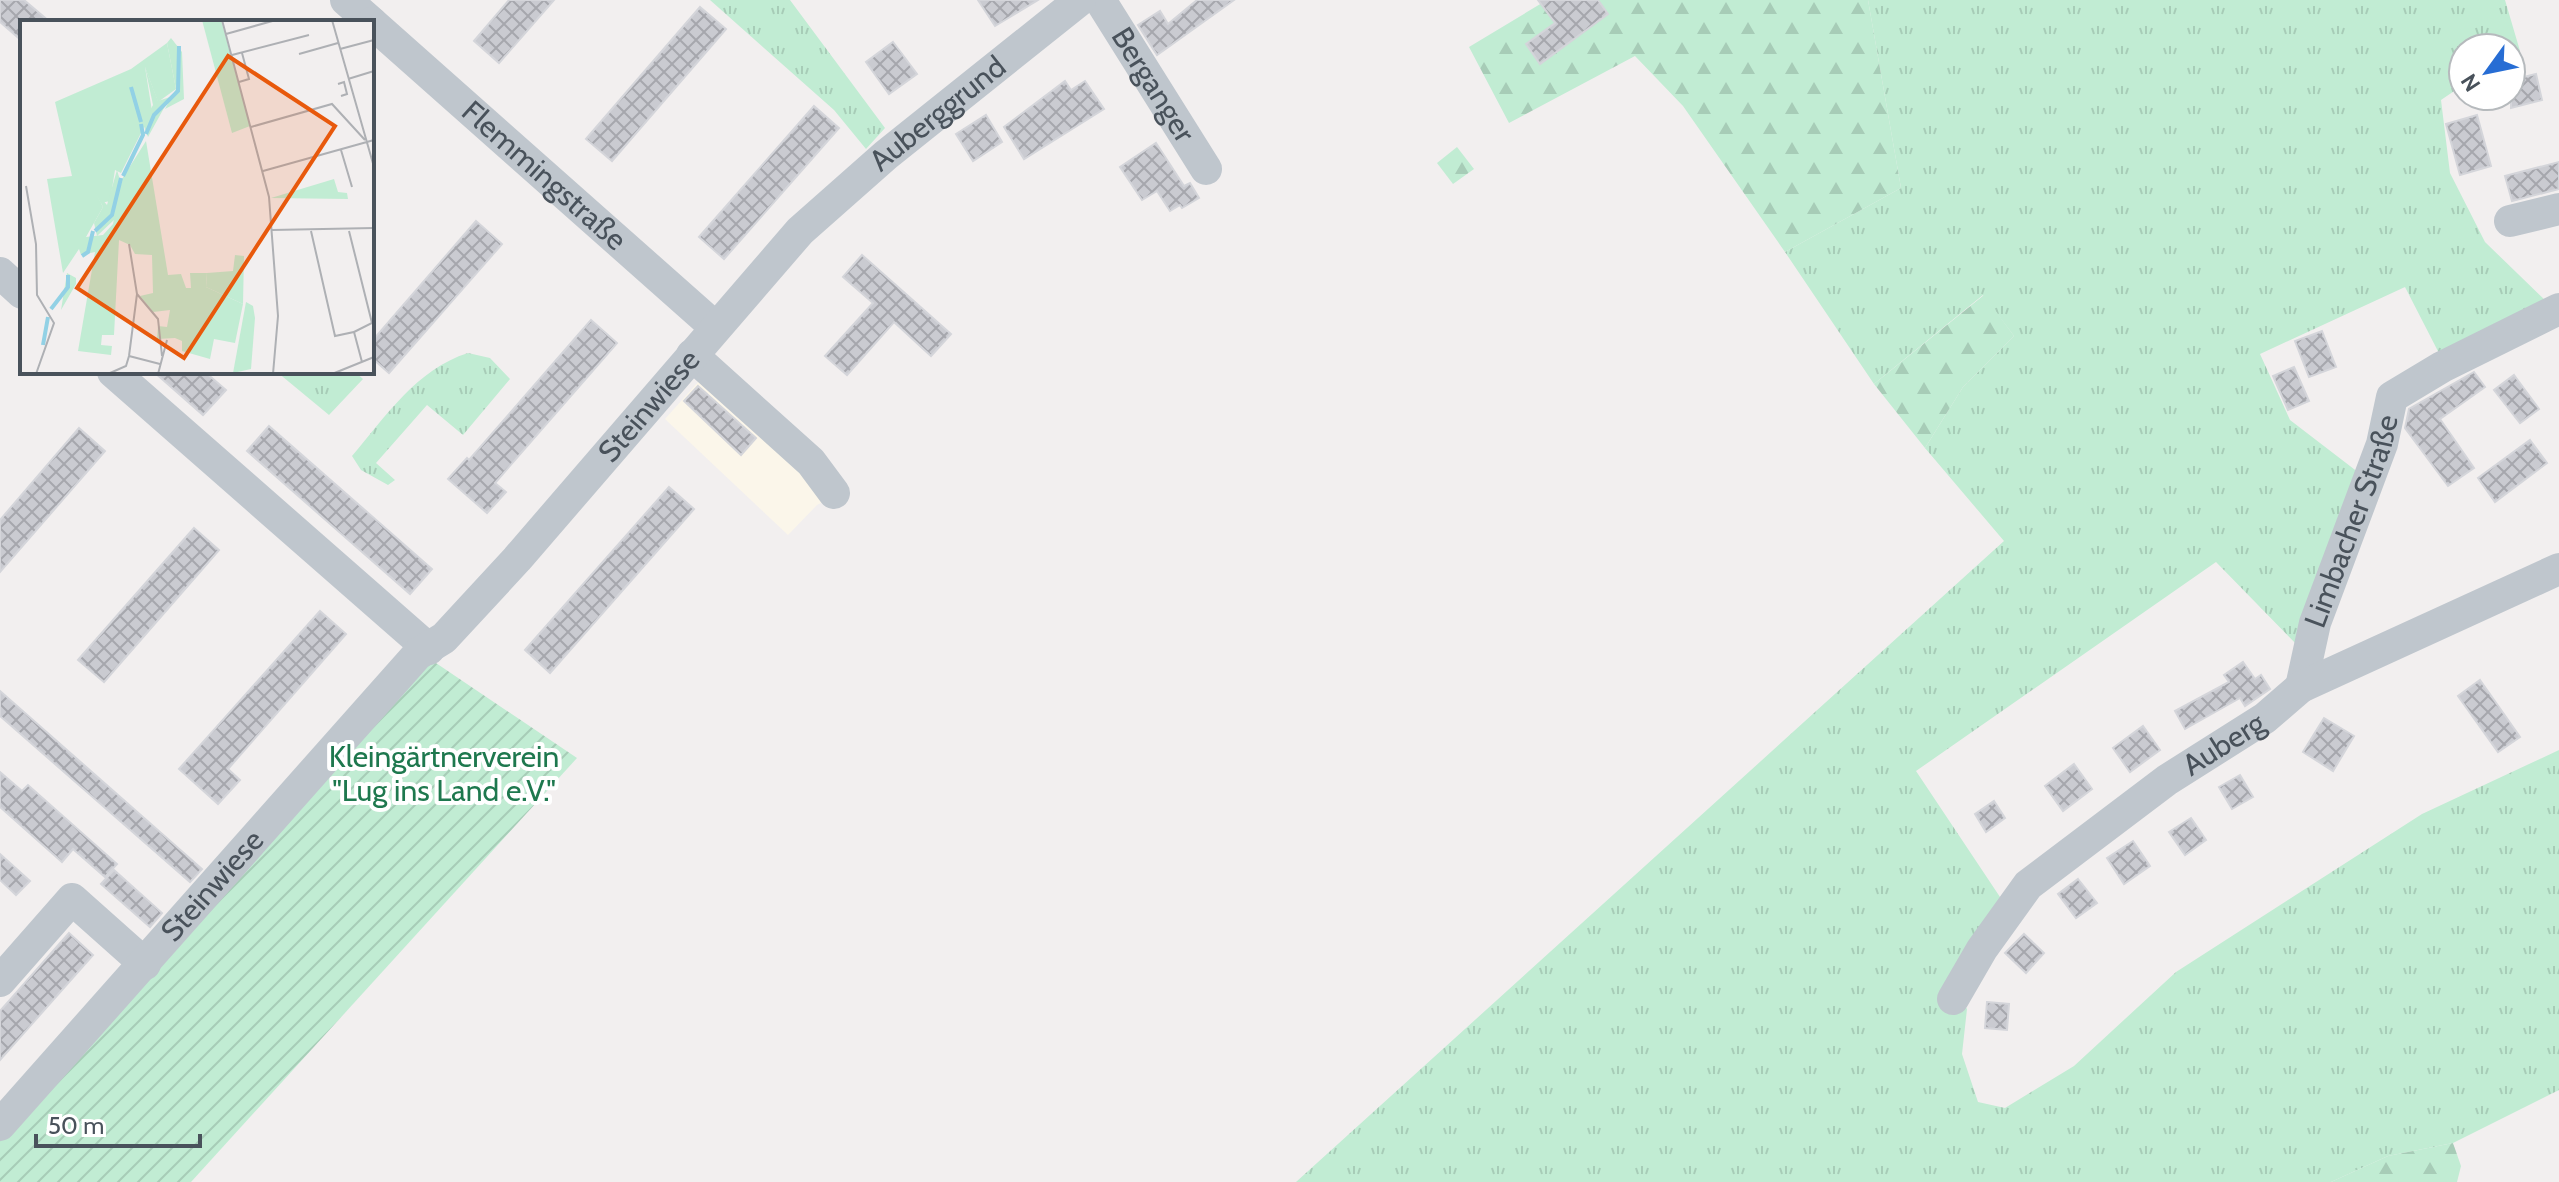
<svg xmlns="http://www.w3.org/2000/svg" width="2559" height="1182" viewBox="0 0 2559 1182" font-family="Cabin,sans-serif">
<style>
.commercial{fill:#fbf6ea}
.grass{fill:url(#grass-tufts)}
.forest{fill:url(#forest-firs)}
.garden{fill:url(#garden-furrows)}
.building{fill:url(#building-cross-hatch);stroke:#d4d5da;stroke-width:2}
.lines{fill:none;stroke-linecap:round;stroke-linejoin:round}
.minor{stroke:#bfc6cd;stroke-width:32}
.labels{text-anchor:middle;stroke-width:8;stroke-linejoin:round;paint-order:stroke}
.street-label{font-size:30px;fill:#49525b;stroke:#fff}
.park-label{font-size:30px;fill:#1e784e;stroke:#fff}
.inset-river{fill:none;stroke:#92d1e5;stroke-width:4}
.inset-road{fill:none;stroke:#aeb0b4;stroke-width:2}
.view{fill:#e8590c;fill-opacity:0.15;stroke:#e8590c;stroke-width:4}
.inset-edge{fill:none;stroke:#49525b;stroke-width:4}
</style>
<defs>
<pattern id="grass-tufts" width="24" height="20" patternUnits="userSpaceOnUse" patternTransform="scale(2)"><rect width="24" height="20" fill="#c1ecd3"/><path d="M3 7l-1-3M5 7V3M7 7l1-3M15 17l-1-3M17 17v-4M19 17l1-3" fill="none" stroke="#a7ccb7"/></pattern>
<pattern id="forest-firs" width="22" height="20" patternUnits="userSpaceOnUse" patternTransform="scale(2)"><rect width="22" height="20" fill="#c1ecd3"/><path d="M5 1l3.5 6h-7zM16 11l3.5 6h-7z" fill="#a7ccb7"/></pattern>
<pattern id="garden-furrows" width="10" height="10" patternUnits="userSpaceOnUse" patternTransform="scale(2)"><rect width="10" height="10" fill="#c1ecd3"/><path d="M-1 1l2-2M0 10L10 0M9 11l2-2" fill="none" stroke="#a7ccb7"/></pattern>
<pattern id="building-cross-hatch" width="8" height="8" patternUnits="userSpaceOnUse" patternTransform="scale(2)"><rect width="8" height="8" fill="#cacbd1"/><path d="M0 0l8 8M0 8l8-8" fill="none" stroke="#a6a7ad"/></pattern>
</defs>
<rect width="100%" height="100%" fill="#f2efef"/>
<path class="commercial" d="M 708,371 L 832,497 L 817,505 L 788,535 L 665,419 Z"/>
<g class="grass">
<path d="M 710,0 L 790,0 L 885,128 L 866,149 L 834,110 Z"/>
<path d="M 1868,0 L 2505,0 L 2520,51 L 2511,55 L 2511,48 L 2463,48 L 2463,85 L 2441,100 L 2450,173 L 2485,242 L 2551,306 L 2443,361 L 2405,287 L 2260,354 L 2290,420 L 2363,476 L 2302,650 L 2216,562 L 1916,771 L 2004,903 L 1953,987 L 1967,1009 L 1962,1054 L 1978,1102 L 2005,1108 L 2074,1066 L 2176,972 L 2422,814 L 2559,750 L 2559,1090 L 2453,1143 L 2388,1156 L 2331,1182 L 1296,1182 L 2004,541 L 1925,448 L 1963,387 L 2014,336 L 1983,295 L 1874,384 L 1785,252 L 1901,188 Z"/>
<path d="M 468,353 L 490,358 L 510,379 L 463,435 L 427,405 L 376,463 L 395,480 L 388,485 L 361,470 L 352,456 C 386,416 417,369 468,353 Z"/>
<path d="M 277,372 L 355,372 L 363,379 L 329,415 Z"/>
</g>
<g class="forest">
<path d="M 1547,0 L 1868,0 L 1901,188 L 1785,252 L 1683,106 L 1635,56 L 1509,123 L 1469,47 Z"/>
<path d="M 1457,147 L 1474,169 L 1453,184 L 1437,163 Z"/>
<path d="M 1984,295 L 2014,336 L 1963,387 L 1925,448 L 1874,384 Z"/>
<path d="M 2453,1143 L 2461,1166 L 2457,1182 L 2331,1182 L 2388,1156 Z"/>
</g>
<path class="garden" d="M 430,659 L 577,758 L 191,1182 L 0,1182 L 0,1139 Z"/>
<g class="building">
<path d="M 0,0 L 24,0 L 50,22 L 22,22 L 22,41 L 0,22 Z"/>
<path d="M 509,0 L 554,0 L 499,63 L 474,41 Z"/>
<path d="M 978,0 L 1038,0 L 995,26 Z"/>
<path d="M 1197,0 L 1234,0 L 1157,55 L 1138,25 L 1160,11 L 1168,24 Z"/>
<path d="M 1538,0 L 1598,0 L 1608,14 L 1540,64 L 1526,44 L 1555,23 Z"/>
<path d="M 700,7 L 726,29 L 612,161 L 586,139 Z"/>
<path d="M 893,42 L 917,74 L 889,94 L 866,62 Z"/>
<path d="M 2536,74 L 2542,100 L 2511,108 L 2511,80 Z"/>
<path d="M 1065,81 L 1071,90 L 1085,81 L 1104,109 L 1024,159 L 1004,127 Z"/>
<path d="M 814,106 L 839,128 L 724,259 L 699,237 Z"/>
<path d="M 986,115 L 1002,142 L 973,161 L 956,134 Z"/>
<path d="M 2477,115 L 2491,166 L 2460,175 L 2446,124 Z"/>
<path d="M 1156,143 L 1184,186 L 1190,183 L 1199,198 L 1182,208 L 1180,205 L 1170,211 L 1157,191 L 1142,200 L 1120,167 Z"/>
<path d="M 2559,162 L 2559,189 L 2512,201 L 2505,176 Z"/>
<path d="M 476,221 L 502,244 L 389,373 L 372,358 L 372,341 Z"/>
<path d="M 862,255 L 951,334 L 931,356 L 894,322 L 847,375 L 825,356 L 873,303 L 843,277 Z"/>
<path d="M 591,320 L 617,343 L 495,483 L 506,492 L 487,513 L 448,479 L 467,458 L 469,460 Z"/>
<path d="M 2322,331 L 2336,367 L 2309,377 L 2295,341 Z"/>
<path d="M 2294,367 L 2309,401 L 2288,410 L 2273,376 Z"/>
<path d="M 154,372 L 205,372 L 226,390 L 203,415 Z"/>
<path d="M 2474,372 L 2485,387 L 2440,419 L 2474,468 L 2448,486 L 2405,428 L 2409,409 Z"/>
<path d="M 2514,375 L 2539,409 L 2520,423 L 2494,390 Z"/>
<path d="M 698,386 L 756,438 L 741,455 L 684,401 Z"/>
<path d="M 269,426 L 432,569 L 410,594 L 247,451 Z"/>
<path d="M 79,428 L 105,451 L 0,572 L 0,520 Z"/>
<path d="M 2530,440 L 2547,463 L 2495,502 L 2478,478 Z"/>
<path d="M 669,487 L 694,509 L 550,673 L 525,650 Z"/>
<path d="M 194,528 L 219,550 L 104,682 L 78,660 Z"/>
<path d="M 320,611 L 346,634 L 228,769 L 240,780 L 218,804 L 179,769 Z"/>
<path d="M 2243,662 L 2255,679 L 2261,675 L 2270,689 L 2245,706 L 2240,698 L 2185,729 L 2175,711 L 2229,682 L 2224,675 Z"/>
<path d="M 2480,680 L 2520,737 L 2498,752 L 2458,696 Z"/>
<path d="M 0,691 L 202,869 L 190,882 L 0,716 Z"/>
<path d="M 2324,718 L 2354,736 L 2333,771 L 2303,752 Z"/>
<path d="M 2143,726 L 2160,750 L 2130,772 L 2113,748 Z"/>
<path d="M 2074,764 L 2092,789 L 2063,811 L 2045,786 Z"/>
<path d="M 0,772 L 22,791 L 28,785 L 117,864 L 105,877 L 73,849 L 62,862 L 0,807 Z"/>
<path d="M 2240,775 L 2253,797 L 2232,809 L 2219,787 Z"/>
<path d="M 1994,801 L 2005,818 L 1986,832 L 1975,814 Z"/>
<path d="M 2191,818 L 2206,840 L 2185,855 L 2169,832 Z"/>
<path d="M 2133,841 L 2150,866 L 2124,884 L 2107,858 Z"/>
<path d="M 0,854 L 30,881 L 16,895 L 0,880 Z"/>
<path d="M 114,870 L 162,913 L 150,927 L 101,884 Z"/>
<path d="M 2078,879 L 2097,903 L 2076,918 L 2058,894 Z"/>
<path d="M 69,933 L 93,955 L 0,1060 L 0,1011 Z"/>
<path d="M 2024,934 L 2044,953 L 2026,973 L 2005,953 Z"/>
<path d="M 1987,1002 L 2009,1004 L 2007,1030 L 1985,1028 Z"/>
</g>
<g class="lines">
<g class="minor">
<path d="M 346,0 L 371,22"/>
<path id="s1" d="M 1100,0 L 1206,169"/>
<path id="s2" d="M 372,23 L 715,327"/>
<path d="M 2510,221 L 2559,209"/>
<path d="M 0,273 L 22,293"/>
<path d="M 692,355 L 811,462 L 834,493"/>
<path d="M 113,372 L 429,649"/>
<path id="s3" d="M 2301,687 L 2315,623 L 2382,444 L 2392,397 L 2442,367 L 2559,309"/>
<path d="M 0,981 L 72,899 L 145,964"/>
<path id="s4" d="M 1953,999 L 1982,949 L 2028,885 L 2167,780 L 2265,718 L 2301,687 L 2559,569"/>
<path id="s5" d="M 0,1125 L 418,654 L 444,638 L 517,559 L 800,231 L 886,155 L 1080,0"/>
</g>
</g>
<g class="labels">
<g class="street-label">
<text dy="10" stroke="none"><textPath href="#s1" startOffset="100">Berganger</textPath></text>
<text dy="10" stroke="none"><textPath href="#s5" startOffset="1382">Auberggrund</textPath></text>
<text dy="10" stroke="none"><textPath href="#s2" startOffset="230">Flemmingstraße</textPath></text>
<text dy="10" stroke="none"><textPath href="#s5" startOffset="970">Steinwiese</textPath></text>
<text dy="10" stroke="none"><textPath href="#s3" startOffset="174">Limbacher Straße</textPath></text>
<text dy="10" stroke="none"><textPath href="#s4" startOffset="378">Auberg</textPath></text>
<text dy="10" stroke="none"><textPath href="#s5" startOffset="320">Steinwiese</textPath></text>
</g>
<g class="park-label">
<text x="444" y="767">Kleingärtnerverein<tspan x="444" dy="34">"Lug ins Land e.V."</tspan></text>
</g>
</g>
<g transform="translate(20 20)">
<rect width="354" height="354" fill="#f2efef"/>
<path d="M 147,23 L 156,69 L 138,82 L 125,47 L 132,91 L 101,153 L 95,150 L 90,181 L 81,183 L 75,172 L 83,187 L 66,217 L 83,215 L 93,204 L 102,159 L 126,121 L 148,255 L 161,254 L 166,268 L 171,268 L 170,253 L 187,253 L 186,267 L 223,284 L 215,323 L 194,319 L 190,339 L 162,331 L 162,321 L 155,318 L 137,319 L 138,306 L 147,307 L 150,290 L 133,292 L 120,276 L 133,273 L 132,235 L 115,234 L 110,225 L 99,220 L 94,315 L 82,315 L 81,325 L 92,326 L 91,335 L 58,331 L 75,232 L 61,235 L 59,229 L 43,253 L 27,159 L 52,156 L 35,82 L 111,49 ZM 314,159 L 318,172 L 327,173 L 328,179 L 251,178 Z" fill="#c1ecd3"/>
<path d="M 151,18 L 162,32 L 164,79 L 145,89 L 156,69 L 147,23 ZM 215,235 L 224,236 L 223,284 L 186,267 L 187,253 L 213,251 ZM 47,253 L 56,258 L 56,264 L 41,290 Z" fill="#c1ecd3"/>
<path d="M 125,47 L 138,81 L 150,77 L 128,117 L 123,104 L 133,85 ZM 97,150 L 102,167 L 95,199 L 77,216 L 74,203 L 83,187 L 74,170 L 87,185 Z" fill="#c1ecd3"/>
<path d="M 182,0 L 201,0 L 230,106 L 212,113 Z" fill="#c1ecd3"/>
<path d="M 226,282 L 233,286 L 235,298 L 231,349 L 213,353 Z" fill="#c1ecd3"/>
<path class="inset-river" d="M 111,67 L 121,102M 126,114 L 134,95 L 158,71 L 159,26M 103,156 L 123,115 L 121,104M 75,211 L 92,195 L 101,158M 62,236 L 68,232 L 73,211M 31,289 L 48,267 L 48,255M 23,325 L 28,297"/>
<path class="inset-road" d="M 202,0 L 249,177 L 258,296 L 253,354M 312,0 L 354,147M 206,14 L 256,0M 320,29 L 354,20M 279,34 L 318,23M 212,35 L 289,15M 328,59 L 354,51M 219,62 L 229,59 L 222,33M 318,64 L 324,62 L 327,74 L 321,76M 231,107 L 312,84 L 345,120M 321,130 L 332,167M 243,151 L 354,120M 6,166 L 16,224 L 17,275 L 34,303 L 16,354M 0,210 L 0,269M 252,210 L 354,208M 291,211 L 315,316 L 334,312 L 342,342M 329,211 L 352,303 L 334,312M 117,274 L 138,299 L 142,336M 109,336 L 140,344M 90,353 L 106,346 L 109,336 L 117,274 L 109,224M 138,354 L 147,320M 312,354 L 354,337"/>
<path class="view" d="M 208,36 L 315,106 L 164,338 L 57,268 Z"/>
<rect width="354" height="354" class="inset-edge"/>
</g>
<g transform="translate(2487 72) rotate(237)"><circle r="38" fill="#ffffff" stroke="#b6babd" stroke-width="2"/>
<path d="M0-6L14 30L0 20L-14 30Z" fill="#276dd4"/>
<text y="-12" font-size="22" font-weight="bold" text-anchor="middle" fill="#49525b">N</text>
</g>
<path d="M36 1134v12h164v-12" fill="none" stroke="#49525b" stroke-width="4"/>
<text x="48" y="1134" font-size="24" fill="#49525b" stroke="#ffffff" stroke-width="6" paint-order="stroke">50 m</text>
</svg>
